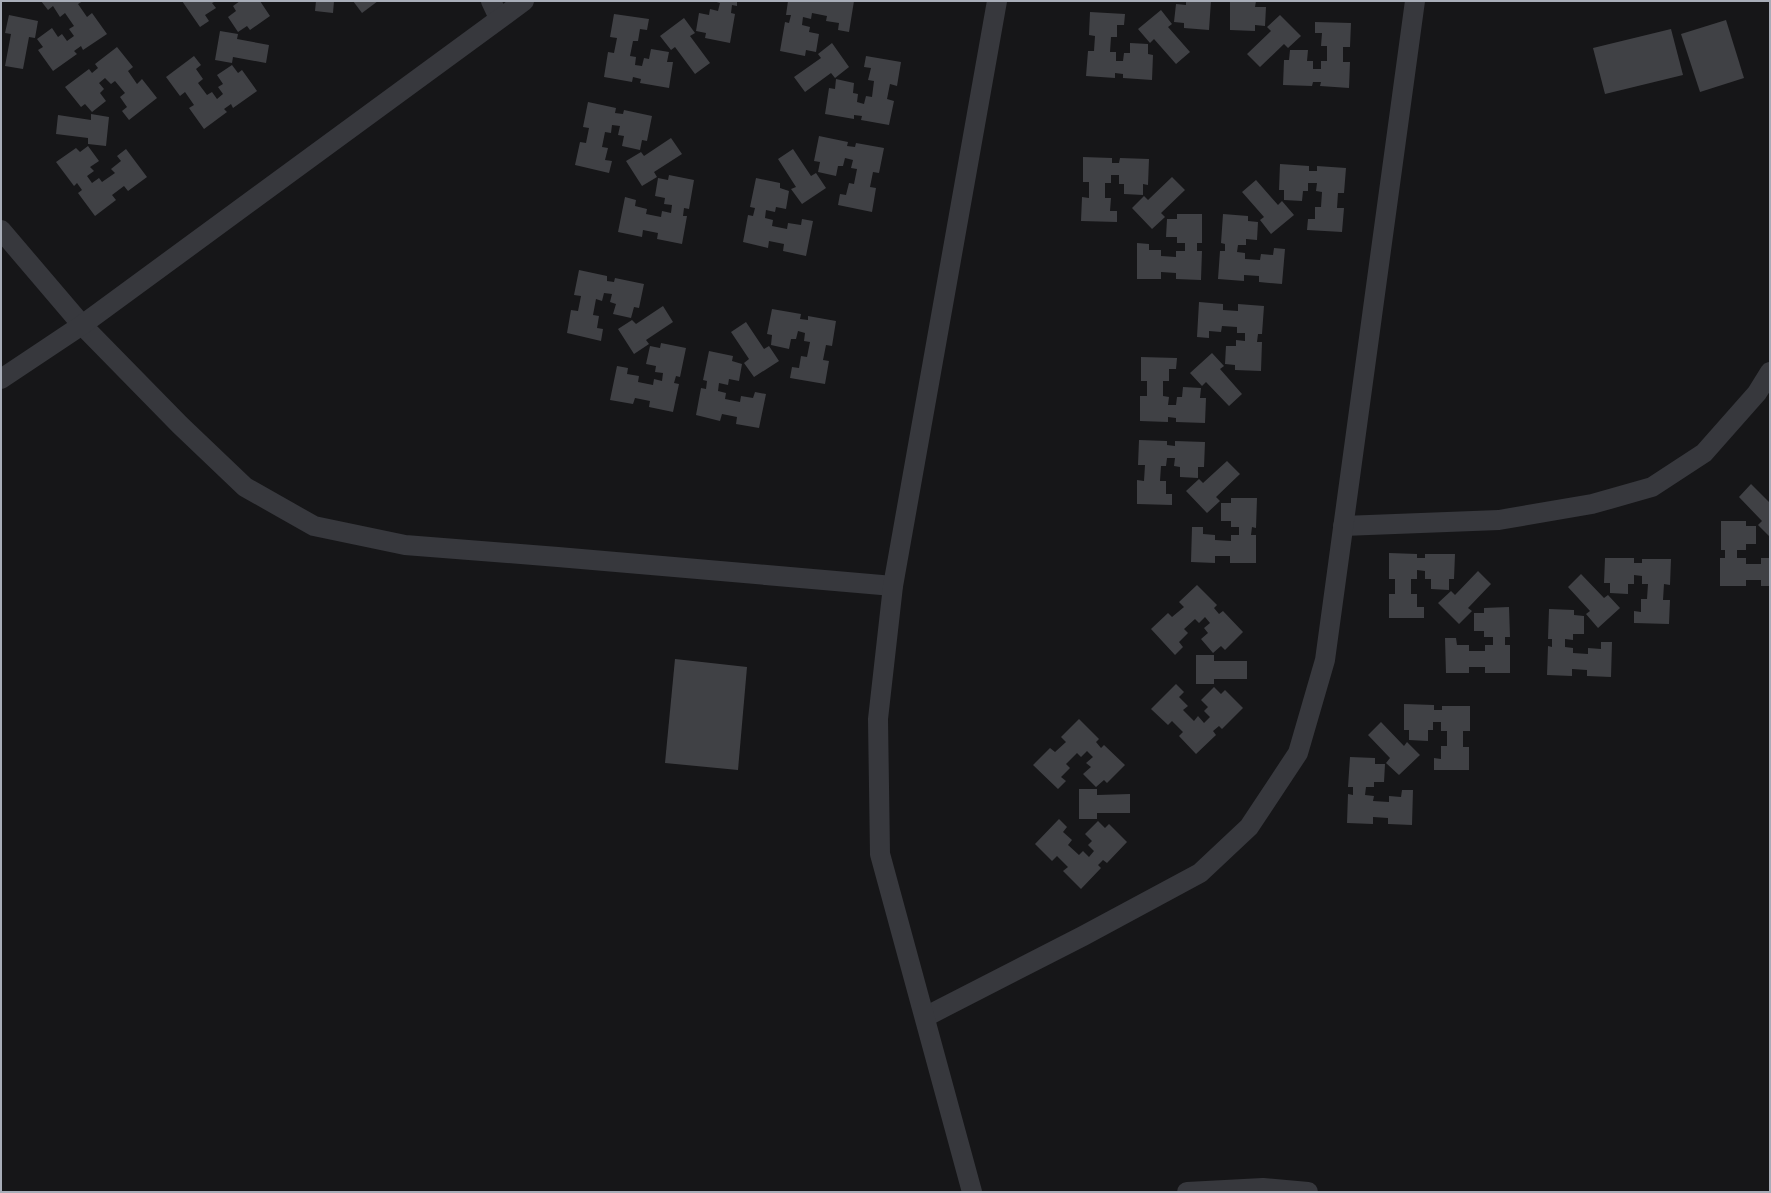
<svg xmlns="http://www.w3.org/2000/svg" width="1771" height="1193" viewBox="0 0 1771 1193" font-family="Figtree,sans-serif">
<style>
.building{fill:#404145}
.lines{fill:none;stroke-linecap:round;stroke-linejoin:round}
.street{stroke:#37383d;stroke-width:20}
</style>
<rect width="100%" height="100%" fill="#161618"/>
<g class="building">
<path d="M 41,1 L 83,1 L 78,4 L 87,17 L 92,13 L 107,34 L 83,50 L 81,46 L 74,51 L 77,54 L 53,71 L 38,50 L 43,47 L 37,39 L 52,28 L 58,37 L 62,34 L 67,41 L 74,36 L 69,29 L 74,26 L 65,13 L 60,17 L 53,6 L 48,10 Z"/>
<path d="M 182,1 L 216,1 L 212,3 L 216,8 L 205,15 L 209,21 L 200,27 Z"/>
<path d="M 240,1 L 260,1 L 270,16 L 250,30 L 247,26 L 238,32 L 228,17 L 236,11 L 233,6 Z"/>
<path d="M 316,1 L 334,1 L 333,13 L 315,11 Z"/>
<path d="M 353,1 L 378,1 L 362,13 Z"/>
<path d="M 713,1 L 737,1 L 737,6 L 732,5 L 731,13 L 735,14 L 730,43 L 705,38 L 706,33 L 696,31 L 699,13 L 709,15 L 710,9 L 718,11 L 720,3 Z"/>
<path d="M 788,1 L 854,1 L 849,32 L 838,30 L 839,23 L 826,21 L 827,16 L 812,13 L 811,19 L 803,17 L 802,25 L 810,27 L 809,32 L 819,34 L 816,52 L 806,50 L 805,56 L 780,51 L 785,22 L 789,23 L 791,15 L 786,15 Z"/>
<path d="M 1186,1 L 1211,1 L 1209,30 L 1184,28 L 1184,23 L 1174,22 L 1176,4 L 1186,5 Z"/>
<path d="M 1230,1 L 1256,1 L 1255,7 L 1266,7 L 1265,26 L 1255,25 L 1255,31 L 1230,30 Z"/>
<path d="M 1161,10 L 1172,24 L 1168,27 L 1190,52 L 1176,64 L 1154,39 L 1150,43 L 1138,29 Z"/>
<path d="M 1090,12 L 1125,14 L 1124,25 L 1117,25 L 1117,37 L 1111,37 L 1110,52 L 1116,52 L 1116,61 L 1123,61 L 1124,53 L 1130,53 L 1130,43 L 1148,44 L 1148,54 L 1153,55 L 1152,80 L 1123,78 L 1123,74 L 1115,73 L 1115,78 L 1086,76 L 1088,51 L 1094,51 L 1095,36 L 1089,35 Z"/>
<path d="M 614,14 L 649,19 L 647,30 L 640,29 L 638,41 L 633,41 L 630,56 L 636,57 L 635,65 L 642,66 L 644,58 L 649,59 L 651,49 L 669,52 L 667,62 L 673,62 L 669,88 L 640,83 L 641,79 L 633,77 L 632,82 L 604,77 L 608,52 L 614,53 L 617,38 L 610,37 Z"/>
<path d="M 9,15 L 38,21 L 35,38 L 29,37 L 23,69 L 5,66 L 11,34 L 5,33 Z"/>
<path d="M 1280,15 L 1301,36 L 1288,48 L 1284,44 L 1260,67 L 1247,54 L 1271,31 L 1267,27 Z"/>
<path d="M 684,18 L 695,33 L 690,36 L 710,63 L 695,74 L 675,47 L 671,50 L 660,36 Z"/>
<path d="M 1726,20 L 1744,78 L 1700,92 L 1681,34 Z"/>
<path d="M 1315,22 L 1351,23 L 1350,47 L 1343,47 L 1343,62 L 1350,62 L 1349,88 L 1320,86 L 1321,82 L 1313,82 L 1312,86 L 1283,85 L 1284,60 L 1289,60 L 1290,50 L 1308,50 L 1307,61 L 1313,61 L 1313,69 L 1321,69 L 1321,61 L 1327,61 L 1327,46 L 1321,46 L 1322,33 L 1315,33 Z"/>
<path d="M 1671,29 L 1683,75 L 1605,94 L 1593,48 Z"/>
<path d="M 220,31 L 238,34 L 237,39 L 269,45 L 266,63 L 233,57 L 232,63 L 215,60 Z"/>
<path d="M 832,43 L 849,67 L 835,78 L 831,73 L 805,92 L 794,77 L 821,58 L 818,54 Z"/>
<path d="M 117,47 L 133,67 L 128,71 L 137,84 L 142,79 L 157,98 L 129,120 L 122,111 L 127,107 L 120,97 L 125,93 L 115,81 L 111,84 L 105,78 L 99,83 L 104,89 L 100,93 L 106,101 L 92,112 L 85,104 L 81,107 L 65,87 L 89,69 L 92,73 L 98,68 L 95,64 Z"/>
<path d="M 194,56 L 201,65 L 196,69 L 203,79 L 198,83 L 207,95 L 212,92 L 217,99 L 223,94 L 218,87 L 223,84 L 217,75 L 232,65 L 238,73 L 242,70 L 257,91 L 233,108 L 231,104 L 224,109 L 227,112 L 204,129 L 189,108 L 194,105 L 185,92 L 180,96 L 166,77 Z"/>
<path d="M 866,56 L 901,62 L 897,86 L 890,84 L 887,99 L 894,101 L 889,125 L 861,120 L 862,116 L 854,115 L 854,119 L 825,114 L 829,88 L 835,89 L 836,79 L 854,83 L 853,93 L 858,94 L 857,102 L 864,104 L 866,96 L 872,97 L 874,81 L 868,80 L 871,68 L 864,67 Z"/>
<path d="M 588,102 L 616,108 L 615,113 L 623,114 L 624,110 L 652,116 L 647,141 L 642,140 L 640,150 L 622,146 L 624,136 L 618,135 L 620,126 L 612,125 L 611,133 L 605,132 L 602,147 L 608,148 L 605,160 L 612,161 L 609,173 L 575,165 L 580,142 L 586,143 L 589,128 L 583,127 Z"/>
<path d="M 91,114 L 109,117 L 106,146 L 88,144 L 88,138 L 56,134 L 58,115 L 91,120 Z"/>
<path d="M 819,136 L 848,142 L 847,146 L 855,147 L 856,143 L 884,148 L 879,173 L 873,172 L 870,187 L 876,188 L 872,212 L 838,205 L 840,194 L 846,195 L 849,183 L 854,184 L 857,169 L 851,168 L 853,160 L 845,158 L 843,166 L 838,166 L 836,176 L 818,172 L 820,162 L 814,161 Z"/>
<path d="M 671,138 L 682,154 L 654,172 L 657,177 L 642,186 L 626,161 L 641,152 L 644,156 Z"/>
<path d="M 88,146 L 99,161 L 90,167 L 94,171 L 87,176 L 92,183 L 99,178 L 102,182 L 115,173 L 111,169 L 121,161 L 117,156 L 126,149 L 147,177 L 128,191 L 124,186 L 112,195 L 116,200 L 95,216 L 78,193 L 82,190 L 77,183 L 74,186 L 56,162 L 76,148 L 80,152 Z"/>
<path d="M 793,149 L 811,176 L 816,173 L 826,188 L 802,204 L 791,189 L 796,187 L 778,159 Z"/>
<path d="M 1083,157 L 1112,158 L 1112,163 L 1119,163 L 1120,158 L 1149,159 L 1148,185 L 1143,184 L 1143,195 L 1124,194 L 1124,184 L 1119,184 L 1119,175 L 1111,175 L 1111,183 L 1105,183 L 1105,198 L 1111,198 L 1110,211 L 1117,211 L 1117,222 L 1081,221 L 1082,197 L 1089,198 L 1089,182 L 1083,182 Z"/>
<path d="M 1280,164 L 1309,166 L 1309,171 L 1317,171 L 1317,166 L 1346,168 L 1344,193 L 1338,193 L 1337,208 L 1344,208 L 1342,232 L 1307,230 L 1308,219 L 1315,219 L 1315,207 L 1321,207 L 1322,192 L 1316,191 L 1317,183 L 1308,183 L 1308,191 L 1303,191 L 1302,201 L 1284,200 L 1284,190 L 1279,190 Z"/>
<path d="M 669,175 L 694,180 L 689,209 L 684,208 L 683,216 L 687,216 L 682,244 L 657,239 L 658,233 L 643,230 L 642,237 L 618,232 L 625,197 L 636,200 L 635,206 L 647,209 L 646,214 L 661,217 L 662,211 L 671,213 L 672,205 L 664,204 L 665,198 L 655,196 L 658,178 L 668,180 Z"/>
<path d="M 1172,177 L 1185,190 L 1161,213 L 1165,217 L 1152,229 L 1132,208 L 1144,196 L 1148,200 Z"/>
<path d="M 756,178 L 780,183 L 780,188 L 789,191 L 786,209 L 776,207 L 775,212 L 766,210 L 765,218 L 773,220 L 772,226 L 787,229 L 788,223 L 801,225 L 802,219 L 813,221 L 806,256 L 783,251 L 784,244 L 769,241 L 768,248 L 743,242 L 748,215 L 753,216 L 755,208 L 750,207 Z"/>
<path d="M 1256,180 L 1278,205 L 1282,201 L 1294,215 L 1271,234 L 1260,220 L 1264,217 L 1242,192 Z"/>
<path d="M 1177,214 L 1202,214 L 1202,243 L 1197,243 L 1197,251 L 1202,251 L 1201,280 L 1176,279 L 1176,273 L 1161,272 L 1161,279 L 1137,279 L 1137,243 L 1149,244 L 1149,250 L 1161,250 L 1161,256 L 1176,257 L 1176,251 L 1185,251 L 1185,243 L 1177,243 L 1177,237 L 1166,237 L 1167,219 L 1177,219 Z"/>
<path d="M 1223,214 L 1248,216 L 1248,221 L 1258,222 L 1257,240 L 1246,239 L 1246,245 L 1238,245 L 1237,252 L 1245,253 L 1245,259 L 1260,260 L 1261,254 L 1273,255 L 1274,248 L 1285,249 L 1282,284 L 1259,282 L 1259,276 L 1244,275 L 1244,281 L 1218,279 L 1220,251 L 1225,251 L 1225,244 L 1221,243 Z"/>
<path d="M 579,270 L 607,276 L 607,281 L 614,282 L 615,278 L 644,284 L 639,308 L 634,307 L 631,318 L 613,314 L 616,304 L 610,302 L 612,294 L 604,293 L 602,301 L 596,299 L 593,315 L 599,316 L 597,328 L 603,329 L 601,341 L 567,333 L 571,310 L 578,311 L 581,296 L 574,295 Z"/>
<path d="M 1199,302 L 1223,304 L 1223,310 L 1238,311 L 1238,304 L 1264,306 L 1262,334 L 1258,334 L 1257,342 L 1262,342 L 1261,371 L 1235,370 L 1235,365 L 1225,364 L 1226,346 L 1236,346 L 1236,340 L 1245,341 L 1245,333 L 1237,333 L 1237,327 L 1222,326 L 1221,332 L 1209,331 L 1209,338 L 1197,337 Z"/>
<path d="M 663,306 L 673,322 L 646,340 L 649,344 L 634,354 L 618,329 L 632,320 L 636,324 Z"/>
<path d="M 772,309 L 801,314 L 800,319 L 808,320 L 808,316 L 836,321 L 832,346 L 826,345 L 823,360 L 829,361 L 825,384 L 790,378 L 792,367 L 799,368 L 801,356 L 807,357 L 810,342 L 804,341 L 805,333 L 798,331 L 796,339 L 791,339 L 789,349 L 771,345 L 772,335 L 767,334 Z"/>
<path d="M 746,322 L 764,349 L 769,346 L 779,361 L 754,377 L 744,363 L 749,359 L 731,332 Z"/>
<path d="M 661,343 L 686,348 L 680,377 L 676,376 L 674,383 L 679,384 L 673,412 L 649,407 L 650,401 L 635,398 L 633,404 L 610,400 L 617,366 L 628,368 L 627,374 L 639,376 L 638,382 L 653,385 L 654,379 L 662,381 L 663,373 L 655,372 L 656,366 L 646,364 L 650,346 L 660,348 Z"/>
<path d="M 709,351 L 733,356 L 732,361 L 742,364 L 739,381 L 729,379 L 728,385 L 719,383 L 718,391 L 726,393 L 725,399 L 740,402 L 741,396 L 753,398 L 755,392 L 766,394 L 759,428 L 736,424 L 737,417 L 722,414 L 720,421 L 696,415 L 701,388 L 706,389 L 707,381 L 703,380 Z"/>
<path d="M 1212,353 L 1224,366 L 1220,369 L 1242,394 L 1229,406 L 1206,382 L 1202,386 L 1190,373 Z"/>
<path d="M 1141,357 L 1177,358 L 1176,369 L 1169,369 L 1169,381 L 1163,381 L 1163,396 L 1169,397 L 1168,405 L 1176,405 L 1177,397 L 1182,397 L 1183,387 L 1201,388 L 1200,398 L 1206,398 L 1205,423 L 1176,422 L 1176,418 L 1168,417 L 1168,422 L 1140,421 L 1140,396 L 1147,396 L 1147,381 L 1141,381 Z"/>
<path d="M 1139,440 L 1167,441 L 1167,445 L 1175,446 L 1175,441 L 1205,442 L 1204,467 L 1198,467 L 1198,478 L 1180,477 L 1180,467 L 1174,466 L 1175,458 L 1167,458 L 1166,466 L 1161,466 L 1160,481 L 1166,481 L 1166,494 L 1172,494 L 1172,505 L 1137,504 L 1137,480 L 1144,481 L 1145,465 L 1138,465 Z"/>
<path d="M 1227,461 L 1240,474 L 1216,497 L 1220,501 L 1207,513 L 1186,491 L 1199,479 L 1203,483 Z"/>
<path d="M 1751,484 L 1770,503 L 1770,537 L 1758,525 L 1762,521 L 1739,497 Z"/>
<path d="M 1231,498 L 1257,498 L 1256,528 L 1252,527 L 1251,535 L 1256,535 L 1256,563 L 1230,563 L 1230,556 L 1215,556 L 1215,563 L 1191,562 L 1192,527 L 1203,527 L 1203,534 L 1215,535 L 1215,540 L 1231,541 L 1231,535 L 1239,535 L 1239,527 L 1231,527 L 1231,521 L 1221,521 L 1221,503 L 1231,503 Z"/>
<path d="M 1721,521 L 1746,521 L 1746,526 L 1756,526 L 1756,544 L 1746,544 L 1746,550 L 1737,550 L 1737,558 L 1746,558 L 1746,564 L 1761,564 L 1761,558 L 1770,558 L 1770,586 L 1761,586 L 1761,580 L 1746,580 L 1746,586 L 1720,586 L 1720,558 L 1725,558 L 1725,550 L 1721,550 Z"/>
<path d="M 1389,553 L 1417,554 L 1417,558 L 1425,558 L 1425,554 L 1455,554 L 1454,579 L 1449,579 L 1449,590 L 1431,589 L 1431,579 L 1425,579 L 1425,571 L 1417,570 L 1417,579 L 1411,579 L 1411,594 L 1417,594 L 1417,607 L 1424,607 L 1424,618 L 1389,618 L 1389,594 L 1395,594 L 1395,579 L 1389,579 Z"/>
<path d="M 1605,558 L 1634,558 L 1634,563 L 1642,563 L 1642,559 L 1671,559 L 1670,585 L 1664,584 L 1663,600 L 1670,600 L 1669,624 L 1634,623 L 1634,611 L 1641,612 L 1641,599 L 1647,599 L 1648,584 L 1642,584 L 1642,576 L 1634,575 L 1634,584 L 1628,584 L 1628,594 L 1610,593 L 1610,583 L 1604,583 Z"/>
<path d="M 1478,571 L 1491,584 L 1468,608 L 1472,611 L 1459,624 L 1438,603 L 1451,591 L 1455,595 Z"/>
<path d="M 1581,574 L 1604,598 L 1608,595 L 1620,608 L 1598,628 L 1586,614 L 1590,611 L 1568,587 Z"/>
<path d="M 1197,585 L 1217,605 L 1214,608 L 1219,614 L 1223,611 L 1243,632 L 1225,650 L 1221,646 L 1213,653 L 1201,639 L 1208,633 L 1204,628 L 1210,623 L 1205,617 L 1199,623 L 1195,619 L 1184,629 L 1188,633 L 1179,642 L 1183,647 L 1175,655 L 1151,629 L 1168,613 L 1172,617 L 1184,607 L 1179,602 Z"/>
<path d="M 1509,607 L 1510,637 L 1505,637 L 1505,645 L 1510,645 L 1510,673 L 1485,673 L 1485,667 L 1469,667 L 1469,673 L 1446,673 L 1445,638 L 1456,638 L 1457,645 L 1469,645 L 1469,651 L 1485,651 L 1485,645 L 1493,645 L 1493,637 L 1484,637 L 1484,631 L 1474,631 L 1474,613 L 1484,613 L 1484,608 Z"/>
<path d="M 1549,609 L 1574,610 L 1574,615 L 1584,616 L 1584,634 L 1573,634 L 1573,640 L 1565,639 L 1565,647 L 1573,648 L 1573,653 L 1588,654 L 1588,648 L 1601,649 L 1601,642 L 1612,642 L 1611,677 L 1587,676 L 1587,670 L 1572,669 L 1572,676 L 1547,675 L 1548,646 L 1552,647 L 1552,639 L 1548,639 Z"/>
<path d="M 1196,655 L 1214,655 L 1214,661 L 1247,661 L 1247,679 L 1214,679 L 1214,684 L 1196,684 Z"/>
<path d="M 675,659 L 747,667 L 738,770 L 665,763 Z"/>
<path d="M 1176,684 L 1184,692 L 1179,697 L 1188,706 L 1183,710 L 1194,721 L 1198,716 L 1204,723 L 1210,717 L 1204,711 L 1208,707 L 1201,700 L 1214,687 L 1221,694 L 1225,690 L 1243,708 L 1222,729 L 1219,726 L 1213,731 L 1216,735 L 1196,754 L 1179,736 L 1183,732 L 1172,721 L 1168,725 L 1151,709 Z"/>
<path d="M 1404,704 L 1434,705 L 1434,710 L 1442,710 L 1442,706 L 1470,706 L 1470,731 L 1463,731 L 1463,747 L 1469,747 L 1469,770 L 1434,770 L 1434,758 L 1441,759 L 1441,746 L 1447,746 L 1447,731 L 1441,731 L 1441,722 L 1433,722 L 1433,730 L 1428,730 L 1428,741 L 1409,740 L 1409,730 L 1404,730 Z"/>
<path d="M 1079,719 L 1099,739 L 1096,742 L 1101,748 L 1104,745 L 1125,765 L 1107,783 L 1104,780 L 1096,787 L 1083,774 L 1091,767 L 1086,763 L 1093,757 L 1087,751 L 1081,757 L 1077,753 L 1066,764 L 1070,768 L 1061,777 L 1066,781 L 1058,789 L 1033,765 L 1050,748 L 1055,752 L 1066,742 L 1061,737 Z"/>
<path d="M 1381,722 L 1404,746 L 1407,742 L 1420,755 L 1399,775 L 1386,763 L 1390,758 L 1368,735 Z"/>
<path d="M 1350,757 L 1375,758 L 1375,764 L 1385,764 L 1384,782 L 1374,782 L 1374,787 L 1366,787 L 1365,795 L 1374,796 L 1373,801 L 1389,802 L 1389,796 L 1401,797 L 1402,790 L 1413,790 L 1412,825 L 1388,824 L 1388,818 L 1373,817 L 1373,824 L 1347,823 L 1348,794 L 1353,795 L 1353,787 L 1348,787 Z"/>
<path d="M 1079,789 L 1097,789 L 1097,795 L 1130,794 L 1130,813 L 1097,813 L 1097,819 L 1079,819 Z"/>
<path d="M 1059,819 L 1067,827 L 1063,832 L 1072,840 L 1068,845 L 1079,855 L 1083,851 L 1089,857 L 1094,851 L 1088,845 L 1092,841 L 1085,834 L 1098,821 L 1105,828 L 1109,824 L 1127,842 L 1107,863 L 1103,860 L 1098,865 L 1101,868 L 1081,889 L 1063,871 L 1068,867 L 1057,856 L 1052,861 L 1035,844 Z"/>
</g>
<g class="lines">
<g class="street">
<path d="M 491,1 L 499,18"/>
<path d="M 1,230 L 82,325 L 180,425 L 245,487 L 314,526 L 405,545 L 558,557 L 893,586"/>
<path d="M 1,379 L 82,325 L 524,1"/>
<path d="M 1343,526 L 1499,520 L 1592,504 L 1652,487 L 1704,453 L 1757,393 L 1770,372"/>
<path d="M 925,1017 L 1083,936 L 1200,873 L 1249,827 L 1298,753 L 1325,660 L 1415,1"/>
<path d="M 972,1192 L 880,854 L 878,719 L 893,586 L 997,1"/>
<path d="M 1187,1192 L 1263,1188 L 1308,1192"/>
</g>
</g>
<rect width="1771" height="1193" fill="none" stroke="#a8adb8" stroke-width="4"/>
</svg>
